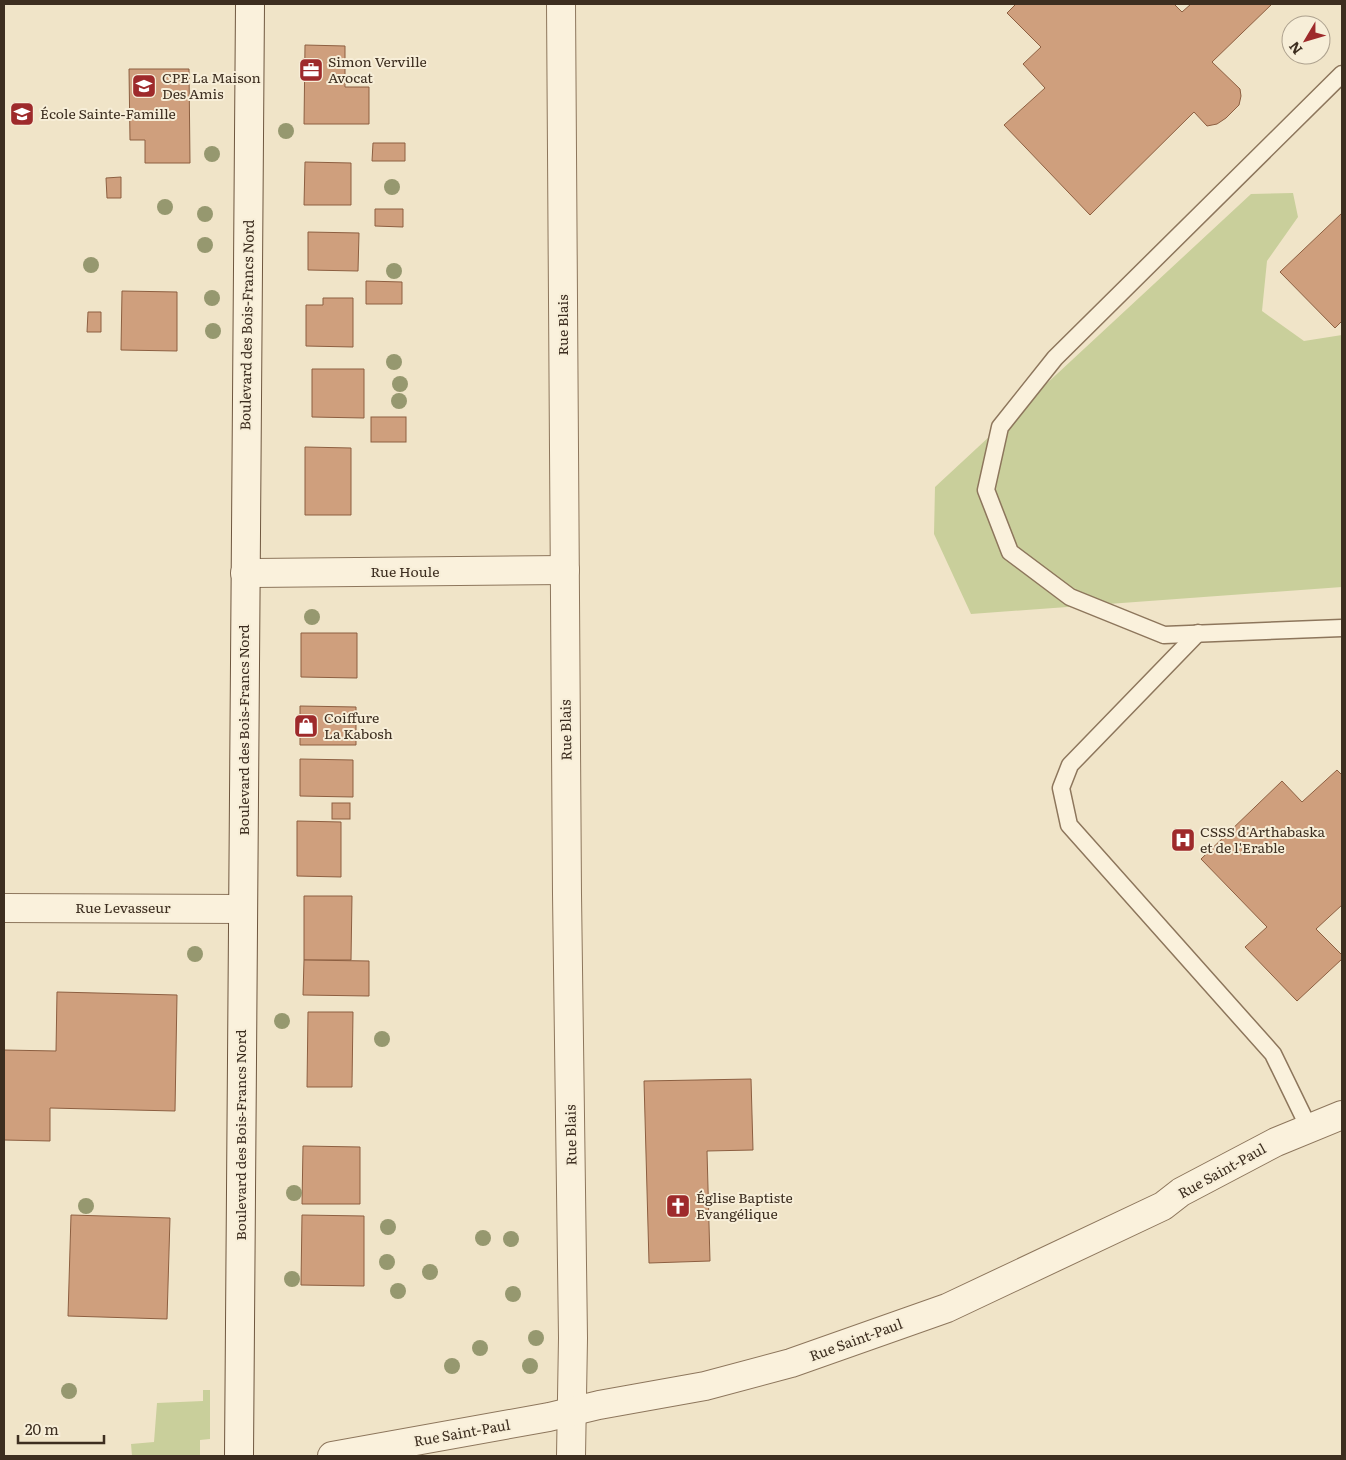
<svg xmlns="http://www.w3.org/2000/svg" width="1346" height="1460" viewBox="0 0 1346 1460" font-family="Literata,serif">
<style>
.green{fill:#c9cf9b}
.building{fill:#cf9f7d;stroke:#8d5f41}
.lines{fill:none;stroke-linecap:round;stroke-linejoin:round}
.lane-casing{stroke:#8d765c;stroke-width:19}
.street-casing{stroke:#8d765c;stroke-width:30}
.secondary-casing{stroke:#6f573f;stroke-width:30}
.lane{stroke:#faf1dc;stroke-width:16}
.street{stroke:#faf1dc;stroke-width:28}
.secondary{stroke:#faf1dc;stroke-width:28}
.tree{fill:#96986f}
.labels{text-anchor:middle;stroke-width:4;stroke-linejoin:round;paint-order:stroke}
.poi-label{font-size:14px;fill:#3d2e20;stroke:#f7eed8;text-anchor:start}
.street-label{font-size:14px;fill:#3d2e20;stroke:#f7eed8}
</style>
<rect width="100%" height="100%" fill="#f0e4c8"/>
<g class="green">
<path d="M 1293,193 L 1298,217 L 1267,261 L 1262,311 L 1304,341 L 1342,335 L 1342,587 L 971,614 L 934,534 L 935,487 L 1251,194 Z"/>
<path d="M 203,1390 L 210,1390 L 210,1439 L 200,1440 L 200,1456 L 132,1456 L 131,1444 L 154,1442 L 157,1403 L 203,1401 Z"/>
</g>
<g class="building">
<path d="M 1016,4 L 1174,4 L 1182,12 L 1191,4 L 1272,4 L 1212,62 L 1240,89 L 1241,96 L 1239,105 L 1226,118 L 1217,124 L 1207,126 L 1194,112 L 1090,215 L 1004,125 L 1045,88 L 1023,64 L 1041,47 L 1007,13 Z"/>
<path d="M 305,45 L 345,46 L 345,87 L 369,87 L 369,124 L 304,124 Z"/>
<path d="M 129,69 L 189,69 L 190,163 L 145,163 L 145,140 L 130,140 Z"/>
<path d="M 373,143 L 405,143 L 405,161 L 372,161 Z"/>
<path d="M 305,162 L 351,163 L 351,205 L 304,205 Z"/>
<path d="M 121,177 L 121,198 L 107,198 L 106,178 Z"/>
<path d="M 375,209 L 403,209 L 403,227 L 375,226 Z"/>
<path d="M 1342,213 L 1342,321 L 1335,328 L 1280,272 Z"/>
<path d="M 308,232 L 359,233 L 358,271 L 308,270 Z"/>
<path d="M 366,281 L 402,282 L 402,304 L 366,304 Z"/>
<path d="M 122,291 L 177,292 L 177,351 L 121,350 Z"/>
<path d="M 323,298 L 353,298 L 353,347 L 306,346 L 306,305 L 323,305 Z"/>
<path d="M 88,312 L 101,312 L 101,332 L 87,332 Z"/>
<path d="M 312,369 L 364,369 L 364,418 L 312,417 Z"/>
<rect x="371" y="417" width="35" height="25"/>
<path d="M 305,447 L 351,448 L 351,515 L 305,515 Z"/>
<path d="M 301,633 L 357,633 L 357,678 L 301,677 Z"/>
<path d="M 300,706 L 356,707 L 356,745 L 300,745 Z"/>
<path d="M 300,759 L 353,760 L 353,797 L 300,796 Z"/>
<path d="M 1337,770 L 1342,775 L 1342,905 L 1316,929 L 1342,955 L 1342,959 L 1297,1001 L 1245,947 L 1267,927 L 1201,859 L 1282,781 L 1302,802 Z"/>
<rect x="332" y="803" width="18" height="16"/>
<path d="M 297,821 L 341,822 L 341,877 L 297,876 Z"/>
<path d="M 304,896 L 352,896 L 351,960 L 304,960 Z"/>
<path d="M 304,960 L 369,961 L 369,996 L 303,995 Z"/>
<path d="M 57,992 L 177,995 L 175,1111 L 50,1108 L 50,1141 L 4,1140 L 4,1050 L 56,1051 Z"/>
<path d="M 308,1012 L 353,1012 L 352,1087 L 307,1087 Z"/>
<path d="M 751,1079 L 753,1150 L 707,1151 L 710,1261 L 649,1263 L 644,1081 Z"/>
<path d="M 303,1146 L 360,1147 L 360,1204 L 302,1204 Z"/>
<path d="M 71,1215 L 170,1218 L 167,1319 L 68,1316 Z"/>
<path d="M 302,1215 L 364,1216 L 364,1286 L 301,1285 Z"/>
</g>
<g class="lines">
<defs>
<g id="lane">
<path d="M 1342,74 L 1055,358 L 1000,427 L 986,490 L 1010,552 L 1070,597 L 1164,635 L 1342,628"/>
<path d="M 1198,633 L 1070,765 L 1061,788 L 1069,825 L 1273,1054 L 1309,1128"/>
</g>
<g id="street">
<path d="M 561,4 L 567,894 L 573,1338 L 571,1456"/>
<path d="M 245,573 L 565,570"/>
<path d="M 4,908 L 243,909"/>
<path d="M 332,1456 L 549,1417 L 599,1405 L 705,1386 L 791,1363 L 947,1308 L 1163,1206 L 1181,1192 L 1276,1142 L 1342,1115"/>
</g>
<path id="secondary" d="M 239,1456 L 250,4"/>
</defs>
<use href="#lane" class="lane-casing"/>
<use href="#street" class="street-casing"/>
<use href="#secondary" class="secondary-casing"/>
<use href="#lane" class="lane"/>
<use href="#street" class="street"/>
<use href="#secondary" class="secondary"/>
</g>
<g class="tree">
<circle cx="286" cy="131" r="8"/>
<circle cx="212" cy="154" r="8"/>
<circle cx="392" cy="187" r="8"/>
<circle cx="165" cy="207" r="8"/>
<circle cx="205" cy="214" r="8"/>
<circle cx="205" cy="245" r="8"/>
<circle cx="91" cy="265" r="8"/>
<circle cx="394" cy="271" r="8"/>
<circle cx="212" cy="298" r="8"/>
<circle cx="213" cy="331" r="8"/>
<circle cx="394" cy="362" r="8"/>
<circle cx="400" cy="384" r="8"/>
<circle cx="399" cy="401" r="8"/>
<circle cx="312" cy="617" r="8"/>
<circle cx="195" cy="954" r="8"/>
<circle cx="282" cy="1021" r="8"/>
<circle cx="382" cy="1039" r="8"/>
<circle cx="294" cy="1193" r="8"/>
<circle cx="86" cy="1206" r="8"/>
<circle cx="388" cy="1227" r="8"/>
<circle cx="483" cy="1238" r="8"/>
<circle cx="511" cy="1239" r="8"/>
<circle cx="387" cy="1262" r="8"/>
<circle cx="430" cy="1272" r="8"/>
<circle cx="292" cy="1279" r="8"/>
<circle cx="398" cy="1291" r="8"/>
<circle cx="513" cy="1294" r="8"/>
<circle cx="536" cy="1338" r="8"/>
<circle cx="480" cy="1348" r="8"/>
<circle cx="452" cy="1366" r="8"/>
<circle cx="530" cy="1366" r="8"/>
<circle cx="69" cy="1391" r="8"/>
</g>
<defs>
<symbol id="office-square" viewBox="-11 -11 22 22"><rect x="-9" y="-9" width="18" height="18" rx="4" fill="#9e2a2b" stroke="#f7eed8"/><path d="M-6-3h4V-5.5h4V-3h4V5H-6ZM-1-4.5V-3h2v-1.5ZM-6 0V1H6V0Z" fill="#fff"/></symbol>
<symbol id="school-square" viewBox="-11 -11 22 22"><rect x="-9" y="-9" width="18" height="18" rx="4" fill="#9e2a2b" stroke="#f7eed8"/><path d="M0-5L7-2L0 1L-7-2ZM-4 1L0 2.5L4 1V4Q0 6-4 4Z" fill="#fff"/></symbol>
<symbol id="shop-square" viewBox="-11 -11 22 22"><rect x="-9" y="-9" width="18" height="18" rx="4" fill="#9e2a2b" stroke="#f7eed8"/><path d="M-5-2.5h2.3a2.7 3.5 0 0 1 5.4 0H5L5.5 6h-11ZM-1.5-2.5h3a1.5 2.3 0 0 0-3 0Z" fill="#fff"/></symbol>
<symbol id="hospital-square" viewBox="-11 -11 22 22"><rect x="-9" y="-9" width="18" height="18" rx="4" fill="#9e2a2b" stroke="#f7eed8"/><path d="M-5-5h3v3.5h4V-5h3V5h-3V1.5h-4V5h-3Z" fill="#fff"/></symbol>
<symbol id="church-square" viewBox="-11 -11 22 22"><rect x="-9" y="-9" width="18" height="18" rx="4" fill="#9e2a2b" stroke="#f7eed8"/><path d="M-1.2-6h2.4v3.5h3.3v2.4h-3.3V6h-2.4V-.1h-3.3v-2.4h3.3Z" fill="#fff"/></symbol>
</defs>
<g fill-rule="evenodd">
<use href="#office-square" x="297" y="56" width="28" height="28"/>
<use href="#school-square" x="130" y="72" width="28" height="28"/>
<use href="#school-square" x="8" y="100" width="28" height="28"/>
<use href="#shop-square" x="292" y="712" width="28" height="28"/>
<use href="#hospital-square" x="1169" y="826" width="28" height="28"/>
<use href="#church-square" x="664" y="1192" width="28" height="28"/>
</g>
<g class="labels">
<g class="poi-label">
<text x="328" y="67">Simon Verville<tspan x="328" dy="16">Avocat</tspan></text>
<text x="162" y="83">CPE La Maison<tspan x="162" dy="16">Des Amis</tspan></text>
<text x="40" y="119">École Sainte-Famille</text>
<text x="324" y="723">Coiffure<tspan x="324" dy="16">La Kabosh</tspan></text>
<text x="1200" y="837">CSSS d'Arthabaska<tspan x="1200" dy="16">et de l'Erable</tspan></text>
<text x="696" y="1203">Église Baptiste<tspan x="696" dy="16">Evangélique</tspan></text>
</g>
<g class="street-label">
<text transform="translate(247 325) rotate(-89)" y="5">Boulevard des Bois-Francs Nord</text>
<text transform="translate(563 325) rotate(-90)" y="5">Rue Blais</text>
<text x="405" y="577">Rue Houle</text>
<text transform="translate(244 730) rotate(-90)" y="5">Boulevard des Bois-Francs Nord</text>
<text transform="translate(566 730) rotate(-91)" y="5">Rue Blais</text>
<text x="123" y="913">Rue Levasseur</text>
<text transform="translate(241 1135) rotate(-90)" y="5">Boulevard des Bois-Francs Nord</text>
<text transform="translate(571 1135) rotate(-91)" y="5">Rue Blais</text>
<text transform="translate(1222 1171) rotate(-29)" y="5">Rue Saint-Paul</text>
<text transform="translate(856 1340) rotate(-20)" y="5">Rue Saint-Paul</text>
<text transform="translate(462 1433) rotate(-10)" y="5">Rue Saint-Paul</text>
</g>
</g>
<rect width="1346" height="1460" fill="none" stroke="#3d2e20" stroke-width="10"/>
<g transform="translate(1306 40) rotate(232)"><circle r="24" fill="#f7eed8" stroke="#ada18e"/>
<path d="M0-4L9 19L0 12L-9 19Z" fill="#9e2a2b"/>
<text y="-8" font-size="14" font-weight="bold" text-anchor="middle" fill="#3d2e20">N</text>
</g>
<path d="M18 1435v8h86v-8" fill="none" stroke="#3d2e20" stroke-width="2.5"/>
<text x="25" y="1435" font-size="15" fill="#3d2e20" stroke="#f7eed8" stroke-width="4" paint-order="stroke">20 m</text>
</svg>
